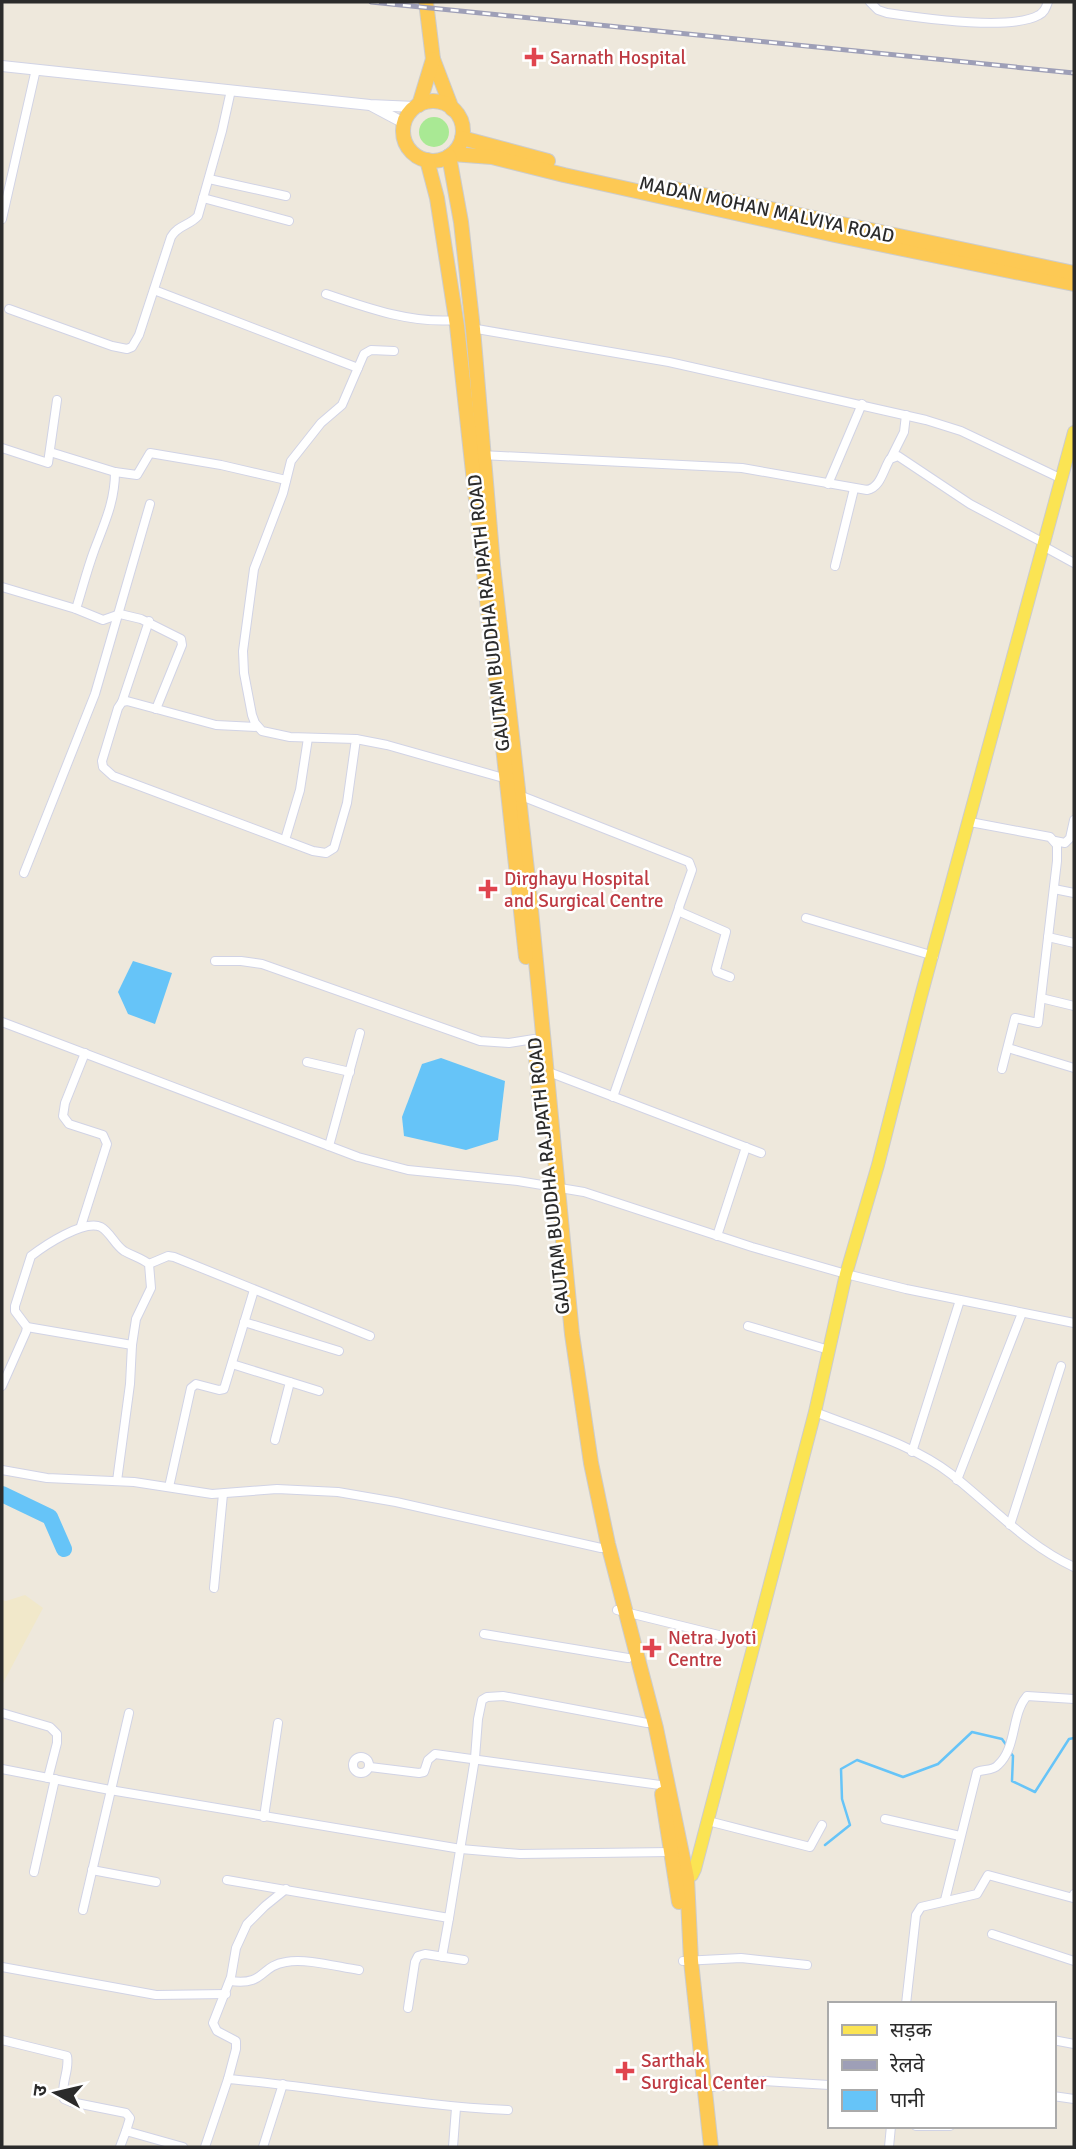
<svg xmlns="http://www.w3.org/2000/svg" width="1076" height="2149" viewBox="0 0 1076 2149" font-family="Signika,'Noto Sans Devanagari',sans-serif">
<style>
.education{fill:#f1e8ca}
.green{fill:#a9e994}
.water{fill:#66c4f8}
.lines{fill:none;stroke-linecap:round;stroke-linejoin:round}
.stream{stroke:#66c4f8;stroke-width:2.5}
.river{stroke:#66c4f8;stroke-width:16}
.minor-casing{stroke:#d1d3e5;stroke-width:10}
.tertiary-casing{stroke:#d1d3e5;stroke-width:12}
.primary-casing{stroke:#ccc;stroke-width:14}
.trunk-casing{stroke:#ccc;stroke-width:16}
.minor{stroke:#fff;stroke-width:8}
.tertiary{stroke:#fff;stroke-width:10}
.primary{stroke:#fbe453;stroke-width:12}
.trunk{stroke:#fdc954;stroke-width:14}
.rail-casing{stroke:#9e9fb7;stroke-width:5}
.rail{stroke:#fff;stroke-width:2.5;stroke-dasharray:8;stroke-linecap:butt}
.health-dot{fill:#e0444e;stroke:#fff;stroke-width:2.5}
.labels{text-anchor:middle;stroke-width:5;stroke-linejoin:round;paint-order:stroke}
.health-label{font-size:19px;fill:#be3a42;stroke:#fff;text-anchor:start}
.street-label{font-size:19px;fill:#2b2b2b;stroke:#fff}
</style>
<rect width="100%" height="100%" fill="#eee8dc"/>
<path class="education" d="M 25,1595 L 43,1608 L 2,1685 L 2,1600 L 6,1601 Z"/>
<circle class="green" cx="434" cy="132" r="15"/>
<g class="water">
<path d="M 133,961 L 172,973 L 155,1024 L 128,1014 L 118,992 Z"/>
<path d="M 441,1058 L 505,1081 L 498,1140 L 466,1150 L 404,1136 L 402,1117 L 422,1064 Z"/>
</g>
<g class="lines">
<g class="stream">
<path d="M 1010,1752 L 1013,1756 L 1012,1781 L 1035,1792 L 1069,1739 L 1074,1738"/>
<path d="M 825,1845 L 850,1825 L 842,1799 L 841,1769 L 857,1760 L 903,1777 L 938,1764 L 972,1732 L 1002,1739 L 1007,1746"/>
</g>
<path class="river" d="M 2,1494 L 50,1517 L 64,1549"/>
<defs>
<g id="minor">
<path d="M 870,2 L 878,10 L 887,13 C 920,18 1011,31 1039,15 C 1045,12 1046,7 1048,2"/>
<path d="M 209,179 L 286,196"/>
<path d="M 203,198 L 289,221"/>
<path d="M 2,219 L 36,69"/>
<path d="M 154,290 L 358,368"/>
<path d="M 326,294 C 367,308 412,324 456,320"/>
<path d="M 9,309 L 112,346 L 127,349 L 132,347 L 139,335 L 171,237 C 178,225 189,226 198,216 L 222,131 L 231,90"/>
<path d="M 471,328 L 669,362 L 926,420 L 961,431 L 1062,479"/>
<path d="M 2,448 L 48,463 L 57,400"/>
<path d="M 50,452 L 115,472 L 137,475 L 150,453 L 221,465 L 286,480"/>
<path d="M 481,455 L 742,468 L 867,490 C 881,487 883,470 890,459 L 898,456 L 970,504 L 1044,543"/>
<path d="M 891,458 L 904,432 L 906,415"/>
<path d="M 828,484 L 862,404"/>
<path d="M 1043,546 L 1074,563"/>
<path d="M 835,566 L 854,489"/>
<path d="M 2,587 L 76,609 L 103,620 L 120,614 L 141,619 L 181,639 L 182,645 L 156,709"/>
<path d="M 76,609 C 82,590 87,570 94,551 C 104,524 115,502 115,472"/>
<path d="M 122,702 L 149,621"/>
<path d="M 258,727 L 216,725 L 127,701 L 122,702 L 118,708 L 102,761 L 103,767 L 113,776 L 313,851 L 326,853 L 334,848 L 347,803 L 356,739 L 290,737 L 262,731 L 255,723 L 252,715 L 244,673 L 243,651 L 254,569 L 283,493 L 291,461 L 321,423 L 342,405 L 364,354 L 371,350 L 394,351"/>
<path d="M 356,739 L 387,745 L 507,779"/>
<path d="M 519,795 L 689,862 L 692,870 L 679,907 L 680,912 L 726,932 L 716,969 L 717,972 L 730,977"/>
<path d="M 970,822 L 1050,837 L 1057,845 L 1057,861 L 1038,1023 L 1015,1018 L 1002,1069"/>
<path d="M 285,840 L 300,790 L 308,738"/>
<path d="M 1055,841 L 1065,843 L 1070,838 L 1074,820"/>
<path d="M 24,873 L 95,694 L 150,504"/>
<path d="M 1054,889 L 1074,893"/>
<path d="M 806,918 L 934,956"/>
<path d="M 1048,937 L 1074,943"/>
<path d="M 215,961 L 241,961 L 262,964 L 480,1041 L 509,1043 L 534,1039"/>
<path d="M 1041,998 L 1074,1006"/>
<path d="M 2,1022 L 358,1157 L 408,1170 L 518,1181 L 584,1192 L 752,1247 L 846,1274 L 906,1289 L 1074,1323"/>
<path d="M 1008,1048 L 1074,1068"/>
<path d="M 307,1062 L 350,1072"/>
<path d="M 546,1071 L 761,1153"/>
<path d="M 613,1097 L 679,908"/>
<path d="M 329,1146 L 360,1033"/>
<path d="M 81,1226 L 107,1144 L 103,1135 L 69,1124 L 63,1116 L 65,1103 L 85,1053"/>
<path d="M 717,1236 L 746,1147"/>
<path d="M 149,1264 L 168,1256 L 174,1257 L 370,1336"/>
<path d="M 244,1322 L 339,1351"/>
<path d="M 748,1326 L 829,1350"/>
<path d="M 27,1327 L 132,1345"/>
<path d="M 232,1364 L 319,1391"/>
<path d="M 2,1386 L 26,1332 L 27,1327 L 15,1311 L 15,1306 L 31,1256 C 44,1246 84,1219 101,1227 C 110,1232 115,1245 124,1251 C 133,1256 141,1258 149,1264 L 151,1288 L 136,1319 L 132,1345 L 130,1384 L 117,1481"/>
<path d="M 815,1412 C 860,1430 912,1444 951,1474 C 992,1506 1026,1545 1074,1567"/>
<path d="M 275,1440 L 290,1382"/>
<path d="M 912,1452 L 960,1300"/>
<path d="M 2,1470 L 47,1478 L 134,1482 L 212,1494 L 277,1489 L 338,1492 L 396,1502 L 601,1548"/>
<path d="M 957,1480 L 1022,1313"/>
<path d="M 169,1487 L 191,1388 L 196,1384 L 219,1390 L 224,1389 L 254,1290"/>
<path d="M 1010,1525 L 1061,1366"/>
<path d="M 214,1588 L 223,1494"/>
<path d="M 617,1610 L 755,1644"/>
<path d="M 484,1634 L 628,1658"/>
<path d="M 2,1713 L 50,1727 L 57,1734 L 57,1743 L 48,1778"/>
<circle cx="361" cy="1765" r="8"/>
<path d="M 370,1767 L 419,1773 L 424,1772 L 428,1760 L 435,1754 L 660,1785"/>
<path d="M 2,1769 L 110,1790 L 461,1849 L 520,1854 L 671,1852"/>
<path d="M 264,1817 L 278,1723"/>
<path d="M 885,1819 L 960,1836"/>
<path d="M 708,1821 L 810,1847 L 822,1825"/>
<path d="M 92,1870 L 156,1882"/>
<path d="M 34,1872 L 55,1779"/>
<path d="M 227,1880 L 449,1918 L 475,1758 L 478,1719 L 482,1700 L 487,1697 L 503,1696 L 647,1723"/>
<path d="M 945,1900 L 977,1772 C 983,1769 993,1771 998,1765 C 1017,1748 1011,1714 1027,1696 L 1074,1699"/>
<path d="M 83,1910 L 129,1713"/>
<path d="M 992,1934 L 1074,1961"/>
<path d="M 442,1957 L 449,1918"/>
<path d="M 683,1961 L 741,1958 L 807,1965"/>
<path d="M 2,1967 L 156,1995 L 226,1994"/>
<path d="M 230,1981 C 266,1986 259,1966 286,1962 C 306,1958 338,1967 359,1970"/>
<path d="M 906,2004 L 916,1915 L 921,1907 L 977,1894 L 988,1875 L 1073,1898 L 1074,1894"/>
<path d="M 408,2008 L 415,1962 L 418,1956 L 425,1954 L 464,1960"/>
<path d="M 2,2040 L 67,2056 C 70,2070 60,2085 64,2099 L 71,2102 L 126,2113 L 130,2118 L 126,2131"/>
<path d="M 1053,2040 L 1074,2044"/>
<path d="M 228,2079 L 236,2049 L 236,2041 L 217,2031 L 213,2023 L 231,1977 L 236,1948 L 247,1924 L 265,1906 L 286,1889"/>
<path d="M 704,2088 L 764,2081 L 829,2085"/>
<path d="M 1053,2096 L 1074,2099"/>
<path d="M 916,2126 L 950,2126"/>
<path d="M 120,2147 L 126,2131 L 183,2147"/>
<path d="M 205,2147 L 228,2079 C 321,2087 414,2106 508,2110"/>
<path d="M 263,2147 L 283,2084"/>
<path d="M 453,2147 L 456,2108"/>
<path d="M 889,2147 L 891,2126"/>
</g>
<g id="tertiary">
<path d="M 2,66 L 370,105 L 415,107"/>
<path d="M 372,106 L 404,123"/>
</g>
<path id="primary" d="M 681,1883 L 692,1875 L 695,1869 L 815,1412 L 846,1274 L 878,1165 L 921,996 L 1074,432"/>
<g id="trunk">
<path d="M 426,2 L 433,59 L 452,109"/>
<circle cx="433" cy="131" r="30"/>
<path d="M 419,105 L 433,59"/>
<path d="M 462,138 L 548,161"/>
<path d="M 452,154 L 492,157 L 564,175 L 835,235 L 1074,284"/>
<path d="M 449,156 L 461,222 L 473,329 L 493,565 L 528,879 L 572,1334 L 591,1463 L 608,1544 L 656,1728 L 687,1878 L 691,1961 L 711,2147"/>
<path d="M 427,160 L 437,198 L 457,326 L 526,957"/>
<path d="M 671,188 L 1074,273"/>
<path d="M 535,1044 L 540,1107"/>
<path d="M 662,1794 L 679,1902"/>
</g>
</defs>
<use href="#minor" class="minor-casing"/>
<use href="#tertiary" class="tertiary-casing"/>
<use href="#primary" class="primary-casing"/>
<use href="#trunk" class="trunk-casing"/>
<use href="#minor" class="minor"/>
<use href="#tertiary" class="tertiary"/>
<use href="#primary" class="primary"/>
<use href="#trunk" class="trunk"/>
<defs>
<path id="rail" d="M 371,2 L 1074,73"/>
</defs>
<use href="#rail" class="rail-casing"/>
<use href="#rail" class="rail"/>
</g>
<g class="health-dot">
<path d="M530.5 46.5h7v7h7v7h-7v7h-7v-7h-7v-7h7z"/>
<path d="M484.5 878.5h7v7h7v7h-7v7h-7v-7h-7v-7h7z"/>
<path d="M648.5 1637.5h7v7h7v7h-7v7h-7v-7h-7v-7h7z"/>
<path d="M621.5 2060.5h7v7h7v7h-7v7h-7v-7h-7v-7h7z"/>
</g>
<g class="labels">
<g class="health-label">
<text x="550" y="64">Sarnath Hospital</text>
<text x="504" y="885">Dirghayu Hospital<tspan x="504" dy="22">and Surgical Centre</tspan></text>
<text x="668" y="1644">Netra Jyoti<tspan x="668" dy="22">Centre</tspan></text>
<text x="641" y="2067">Sarthak<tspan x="641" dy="22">Surgical Center</tspan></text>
</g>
<g class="street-label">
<text transform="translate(767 209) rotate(12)" y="7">MADAN MOHAN MALVIYA ROAD</text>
<text transform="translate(488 613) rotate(-96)" y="7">GAUTAM BUDDHA RAJPATH ROAD</text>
<text transform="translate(548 1176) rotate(-96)" y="7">GAUTAM BUDDHA RAJPATH ROAD</text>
</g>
</g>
<rect width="1076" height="2149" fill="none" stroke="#2b2b2b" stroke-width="7"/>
<rect x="828" y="2002" width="228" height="126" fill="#ffffff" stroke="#aaaaaa" stroke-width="2"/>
<rect x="842" y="2025" width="35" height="10" fill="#fbe453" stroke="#aaaaaa" stroke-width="2"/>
<text x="890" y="2037" font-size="21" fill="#2b2b2b">सड़क</text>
<rect x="842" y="2060" width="35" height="10" fill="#9e9fb7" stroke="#aaaaaa" stroke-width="2"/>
<text x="890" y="2072" font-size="21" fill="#2b2b2b">रेलवे</text>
<rect x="842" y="2090" width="35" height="21" fill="#66c4f8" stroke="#aaaaaa" stroke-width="2"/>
<text x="890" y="2107" font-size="21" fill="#2b2b2b">पानी</text>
<g transform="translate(56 2093) rotate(278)" stroke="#ffffff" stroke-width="5" paint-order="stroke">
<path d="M0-5L12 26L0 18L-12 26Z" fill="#2b2b2b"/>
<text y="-10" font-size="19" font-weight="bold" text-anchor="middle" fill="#2b2b2b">उ</text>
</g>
</svg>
